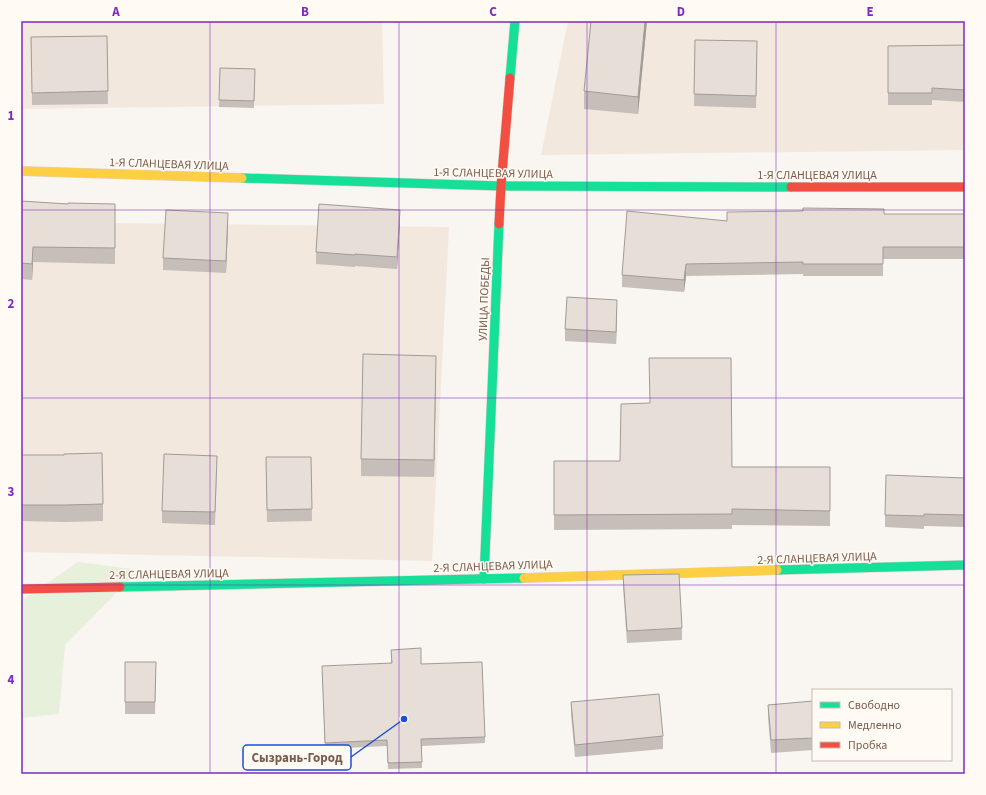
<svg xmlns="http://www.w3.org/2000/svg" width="986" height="795" viewBox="0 0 986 795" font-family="'Source Sans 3',sans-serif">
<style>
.residential{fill:#f2e8de}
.green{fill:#e7f0db}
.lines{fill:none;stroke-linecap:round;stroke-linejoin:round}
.fast-casing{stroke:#d9d2cb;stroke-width:10}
.slow-casing{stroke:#d9d2cb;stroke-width:10}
.jam-casing{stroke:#d9d2cb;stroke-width:10}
.fast{stroke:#16e098;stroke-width:9}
.slow{stroke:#ffcf43;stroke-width:9}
.jam{stroke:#f24e42;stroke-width:9}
.wall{fill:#c6bfb9}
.shaded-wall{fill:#a19b96}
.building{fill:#e6ded7;stroke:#a19b96}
.grid{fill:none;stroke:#7b2cbf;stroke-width:1;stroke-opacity:0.55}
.labels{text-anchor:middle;stroke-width:3;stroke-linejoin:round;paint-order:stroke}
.street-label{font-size:12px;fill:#7a5c4d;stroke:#fffaf3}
.leader{fill:none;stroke:#1d4ed8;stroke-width:1.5}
.callout-dot{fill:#1d4ed8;stroke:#fffaf3;stroke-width:1.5}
.callout{fill:#fffaf3;stroke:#1d4ed8;stroke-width:1.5}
.callout-label{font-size:13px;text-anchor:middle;font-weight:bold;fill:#7a5c4d}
.neatline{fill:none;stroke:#7b2cbf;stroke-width:1.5}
.grid-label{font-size:13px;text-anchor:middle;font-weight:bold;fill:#7b2cbf}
</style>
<rect width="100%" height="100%" fill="#f9f5f0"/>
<g class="residential">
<path d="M 21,21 L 382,21 L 384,104 L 21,109 Z"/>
<path d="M 568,21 L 965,21 L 965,150 L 541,155 Z"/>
<path d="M 21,222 L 449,227 L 432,561 L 21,552 Z"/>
</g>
<path class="green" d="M 78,562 L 139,570 L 65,645 L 59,714 L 21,718 L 21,601 Z"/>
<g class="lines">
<defs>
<g id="fast">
<path d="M 510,78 L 515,21"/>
<path d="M 242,178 L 501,186 L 791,187"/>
<path d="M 777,570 L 965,565"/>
<path d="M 484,579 L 499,224"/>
<path d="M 120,587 L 524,578"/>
</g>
<g id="slow">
<path d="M 21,171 L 242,178"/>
<path d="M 524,578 L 777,570"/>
</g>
<g id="jam">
<path d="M 791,187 L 965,187"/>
<path d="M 499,224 L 501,186 L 510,78"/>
<path d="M 21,589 L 120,587"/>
</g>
</defs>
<use href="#fast" class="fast-casing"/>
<use href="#slow" class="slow-casing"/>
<use href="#jam" class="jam-casing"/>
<use href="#fast" class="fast"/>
<use href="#slow" class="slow"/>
<use href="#jam" class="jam"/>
</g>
<g class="wall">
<path d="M 591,21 L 647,21 L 638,114 L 584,109 L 584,91 Z"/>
<path d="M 107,36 L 108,104 L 32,105 L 31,37 Z"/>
<path d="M 695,40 L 757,54 L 756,108 L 694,106 Z"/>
<path d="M 965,45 L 965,102 L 932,100 L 932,105 L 888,105 L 888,46 Z"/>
<path d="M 220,68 L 255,69 L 254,108 L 219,107 Z"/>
<path d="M 21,201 L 68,204 L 115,204 L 115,264 L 33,262 L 32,280 L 21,279 Z"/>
<path d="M 884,214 L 965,214 L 965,259 L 883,259 L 883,276 L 803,276 L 803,274 L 686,276 L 684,292 L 622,287 L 622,275 L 727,221 Z"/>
<path d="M 400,222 L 397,269 L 355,266 L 355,267 L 316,264 L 316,252 Z"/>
<path d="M 228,225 L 226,273 L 163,270 L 163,258 Z"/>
<path d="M 617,312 L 616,344 L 565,341 L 565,329 Z"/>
<path d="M 436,373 L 434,477 L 361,476 L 361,459 Z"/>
<path d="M 21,455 L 103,504 L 103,521 L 66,522 L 21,521 Z"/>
<path d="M 266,457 L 311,457 L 312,521 L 267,522 Z"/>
<path d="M 554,461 L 732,467 L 830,467 L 830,526 L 732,525 L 732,529 L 554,530 Z"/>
<path d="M 217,468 L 215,525 L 162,523 L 162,511 Z"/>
<path d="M 965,478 L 965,527 L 924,526 L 924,529 L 885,527 L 885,515 Z"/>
<path d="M 623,575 L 682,628 L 682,640 L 627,643 L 623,587 Z"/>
<path d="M 391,650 L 421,664 L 485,737 L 485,743 L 422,746 L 422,768 L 388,769 L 387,746 L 325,749 L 322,672 L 391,663 Z"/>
<path d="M 125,662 L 156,662 L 155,714 L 125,714 Z"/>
<path d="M 813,701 L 813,750 L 771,753 L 768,717 L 768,705 Z"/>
<path d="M 571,702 L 663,736 L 663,749 L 575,757 L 571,714 Z"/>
</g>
<g class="shaded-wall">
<path d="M 645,21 L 647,21 L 638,114 L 638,97 Z"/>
<path d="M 400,210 L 400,222 L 397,269 L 397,257 Z"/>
<path d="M 228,213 L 228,225 L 226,273 L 226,261 Z"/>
<path d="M 33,247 L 33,262 L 32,280 L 32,264 Z"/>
<path d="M 686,264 L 686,276 L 684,292 L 684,280 Z"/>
<path d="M 617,300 L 617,312 L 616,344 L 616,332 Z"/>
<path d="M 436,356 L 436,373 L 434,477 L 434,460 Z"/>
</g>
<g class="building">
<path d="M 591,21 L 645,21 L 638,97 L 584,91 Z"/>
<path d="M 107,36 L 108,91 L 32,93 L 31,37 Z"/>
<path d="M 695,40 L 757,41 L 756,96 L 694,94 Z"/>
<path d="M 965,45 L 965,90 L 932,88 L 932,93 L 888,93 L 888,46 Z"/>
<path d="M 220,68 L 255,69 L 254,101 L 219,100 Z"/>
<path d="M 21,201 L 68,204 L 68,203 L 115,204 L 115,248 L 33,247 L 32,264 L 21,263 Z"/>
<path d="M 319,204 L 400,210 L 397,257 L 355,254 L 355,255 L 316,252 Z"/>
<path d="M 803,208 L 884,209 L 884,214 L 965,214 L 965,247 L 883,247 L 883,264 L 803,264 L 803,262 L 686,264 L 684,280 L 622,275 L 627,211 L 727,221 L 727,212 L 803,211 Z"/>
<path d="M 166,210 L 228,213 L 226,261 L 163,258 Z"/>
<path d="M 567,297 L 617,300 L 616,332 L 565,329 Z"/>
<path d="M 363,354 L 436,356 L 434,460 L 361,459 Z"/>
<path d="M 649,358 L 731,358 L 732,467 L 830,467 L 830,511 L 732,509 L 732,514 L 554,515 L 554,461 L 620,461 L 621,404 L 650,403 Z"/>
<path d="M 102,453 L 103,504 L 66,505 L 21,505 L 21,455 L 64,455 L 64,454 Z"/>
<path d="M 164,454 L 217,456 L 215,512 L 162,511 Z"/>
<path d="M 266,457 L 311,457 L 312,509 L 267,510 Z"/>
<path d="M 886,475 L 965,478 L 965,515 L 924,514 L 924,516 L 885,515 Z"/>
<path d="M 679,574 L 682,628 L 627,631 L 623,575 Z"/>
<path d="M 421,648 L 421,664 L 482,662 L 485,737 L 421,739 L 422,762 L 388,763 L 387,740 L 325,743 L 322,666 L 392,663 L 391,650 Z"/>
<path d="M 125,662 L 156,662 L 155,702 L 125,702 Z"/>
<path d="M 659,694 L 663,736 L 575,745 L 571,702 Z"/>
<path d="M 813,701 L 813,738 L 771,740 L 768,705 Z"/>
</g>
<path class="grid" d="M 210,21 L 210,774M 399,21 L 399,774M 587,21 L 587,774M 776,21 L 776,774M 21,210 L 965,210M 21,398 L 965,398M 21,585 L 965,585"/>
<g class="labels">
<g class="street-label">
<text transform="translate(169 164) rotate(2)" y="4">1-Я СЛАНЦЕВАЯ УЛИЦА</text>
<text transform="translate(493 173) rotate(1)" y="4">1-Я СЛАНЦЕВАЯ УЛИЦА</text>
<text x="817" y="179">1-Я СЛАНЦЕВАЯ УЛИЦА</text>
<text transform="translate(484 299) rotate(-88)" y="4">УЛИЦА ПОБЕДЫ</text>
<text transform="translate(817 558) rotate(-2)" y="4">2-Я СЛАНЦЕВАЯ УЛИЦА</text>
<text transform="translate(493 566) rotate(-2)" y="4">2-Я СЛАНЦЕВАЯ УЛИЦА</text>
<text transform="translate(169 574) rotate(-1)" y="4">2-Я СЛАНЦЕВАЯ УЛИЦА</text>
</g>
</g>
<path class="leader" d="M404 719L351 757"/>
<circle class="callout-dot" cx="404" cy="719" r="4"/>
<rect class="callout" x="243" y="745" width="108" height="25" rx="4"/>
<g class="callout-label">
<text x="297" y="762">Сызрань-Город</text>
</g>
<rect width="986" height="795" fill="none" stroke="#fffaf3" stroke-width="44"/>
<rect x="812" y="689" width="140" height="72" fill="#fffaf3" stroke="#cabbb1"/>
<rect x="820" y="702" width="20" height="6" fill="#16e098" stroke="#cabbb1"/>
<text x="848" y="709" font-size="12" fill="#7a5c4d">Свободно</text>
<rect x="820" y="722" width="20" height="6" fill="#ffcf43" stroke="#cabbb1"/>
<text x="848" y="729" font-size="12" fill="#7a5c4d">Медленно</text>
<rect x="820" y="742" width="20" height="6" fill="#f24e42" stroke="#cabbb1"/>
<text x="848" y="749" font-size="12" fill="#7a5c4d">Пробка</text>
<rect x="22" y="22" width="942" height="751" class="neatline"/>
<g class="grid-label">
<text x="116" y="16">A</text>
<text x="305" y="16">B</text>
<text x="493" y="16">C</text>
<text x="681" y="16">D</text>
<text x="870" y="16">E</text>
<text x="11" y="120">1</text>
<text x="11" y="308">2</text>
<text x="11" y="496">3</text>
<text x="11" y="684">4</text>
</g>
</svg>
